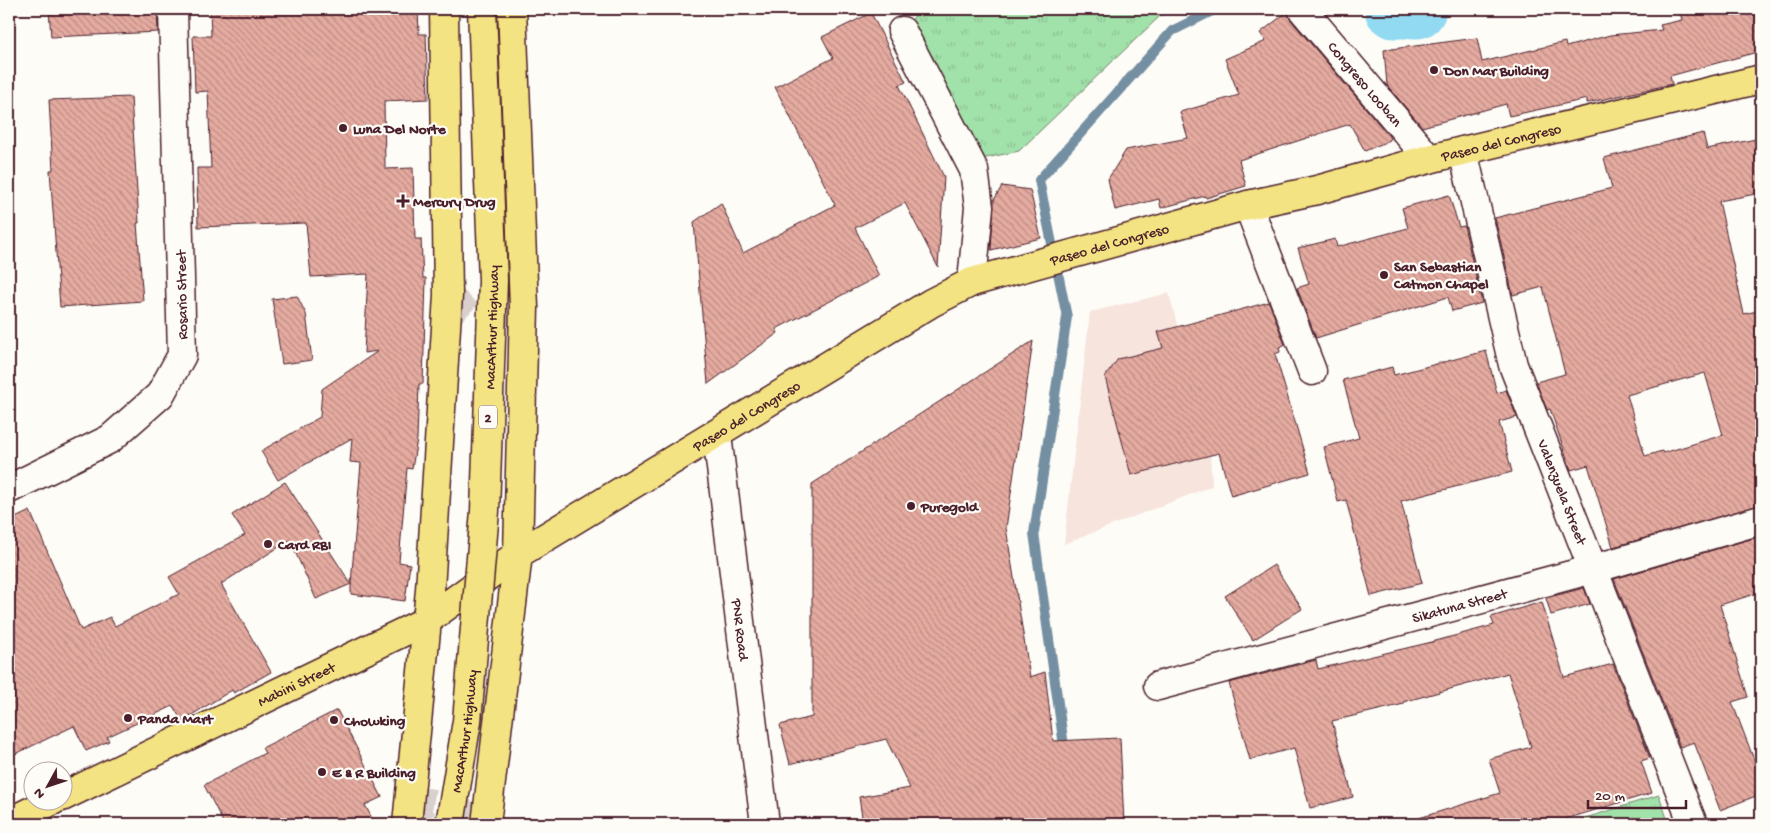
<svg xmlns="http://www.w3.org/2000/svg" width="1770" height="833" viewBox="0 0 1770 833" font-family="'Gochi Hand',sans-serif">
<style>
.built{fill:#f6e4dd}
.grass{fill:url(#grass-tufts);stroke:#76806a}
.lines{fill:none;stroke-linecap:round;stroke-linejoin:round}
.stream{stroke:#758fa2;stroke-width:10}
.river{stroke:#91daf2;stroke-width:59}
.building{fill:url(#building-back-hatch);stroke:#4a1f2b;fill-rule:evenodd}
.major-tunnel{stroke:#d9d0ce;stroke-width:28;stroke-dasharray:28 14;stroke-linecap:butt}
.minor-casing{stroke:#4a1f2b;stroke-width:31}
.major-casing{stroke:#4a1f2b;stroke-width:31}
.minor{stroke:#fdfcf7;stroke-width:28}
.major{stroke:#f4e382;stroke-width:28}
.highway-bridge-casing{stroke:#4a1f2b;stroke-width:31;stroke-linecap:butt}
.highway-bridge{stroke:#f4e382;stroke-width:28}
.poi-dot{fill:#4a1f2b;stroke:#fdfcf7;stroke-width:2}
.labels{text-anchor:middle;stroke-width:4.5;stroke-linejoin:round;paint-order:stroke}
.shield{fill:#fdfcf7;stroke:#806168;stroke-width:1}
.shield-label{font-size:14px;font-weight:bold;fill:#4a1f2b}
.poi-label{font-size:15px;font-weight:bold;fill:#4a1f2b;stroke:#fdfcf7;text-anchor:start}
.street-label{font-size:15px;fill:#4a1f2b;stroke:#fdfcf7}
</style>
<defs>
<pattern id="grass-tufts" width="24" height="20" patternUnits="userSpaceOnUse" patternTransform="scale(1.25)"><rect width="24" height="20" fill="#a1e1aa"/><path d="M3 7l-1-3M5 7V3M7 7l1-3M15 17l-1-3M17 17v-4M19 17l1-3" fill="none" stroke="#8cc192"/></pattern>
<pattern id="building-back-hatch" width="6" height="6" patternUnits="userSpaceOnUse" patternTransform="scale(1.25)"><rect width="6" height="6" fill="#e5aba0"/><path d="M-1 5l2 2M0 0l6 6M5-1l2 2" fill="none" stroke="#bc8b83"/></pattern>
</defs>
<rect width="100%" height="100%" fill="#fdfcf7"/>
<filter id="ink" filterUnits="userSpaceOnUse"><feTurbulence type="fractalNoise" baseFrequency=".02" numOctaves="2"/><feDisplacementMap in="SourceGraphic" scale="10" xChannelSelector="R" yChannelSelector="G"/><feConvolveMatrix kernelMatrix="1 2 1 2 8 2 1 2 1" color-interpolation-filters="sRGB"/></filter>
<g filter="url(#ink)">
<path class="built" d="M 1169,293 L 1210,455 L 1212,486 L 1064,544 L 1090,312 Z"/>
<g class="grass">
<path d="M 921,9 L 1174,9 L 1160,16 L 1019,151 L 962,163 L 900,33 Z"/>
<path d="M 1659,795 L 1669,824 L 1566,824 Z"/>
</g>
<g class="lines">
<path class="stream" d="M 1065,753 L 1034,533 L 1067,317 L 1039,180 L 1172,31 L 1216,9"/>
<path class="river" d="M 1394,9 L 1417,9"/>
</g>
<g class="building">
<path d="M 49,9 L 157,9 L 158,32 L 51,37 Z"/>
<path d="M 210,9 L 418,9 L 419,34 L 426,34 L 428,99 L 384,101 L 385,169 L 413,168 L 415,239 L 421,239 L 423,278 L 426,278 L 423,384 L 419,384 L 417,439 L 412,469 L 407,468 L 399,562 L 410,564 L 405,601 L 351,594 L 351,584 L 316,599 L 290,540 L 221,584 L 271,672 L 234,693 L 232,690 L 182,721 L 173,706 L 107,737 L 109,741 L 86,751 L 74,726 L 9,757 L 9,521 L 30,511 L 81,630 L 110,617 L 115,626 L 179,594 L 169,577 L 245,535 L 232,515 L 285,482 L 351,584 L 361,463 L 350,462 L 352,438 L 278,480 L 261,451 L 320,417 L 322,389 L 378,351 L 364,353 L 368,274 L 311,277 L 306,223 L 198,227 L 197,168 L 211,168 L 208,91 L 195,92 L 193,36 L 211,36 Z"/>
<path d="M 1679,9 L 1761,9 L 1761,51 L 1670,76 L 1672,84 L 1587,103 L 1587,99 L 1509,116 L 1506,104 L 1422,127 L 1387,85 L 1384,50 L 1477,38 L 1482,62 L 1565,42 L 1566,47 L 1610,35 L 1662,30 L 1660,25 L 1682,20 Z"/>
<path d="M 1287,12 L 1290,19 L 1389,136 L 1390,140 L 1365,151 L 1350,124 L 1239,160 L 1246,186 L 1206,198 L 1205,196 L 1161,208 L 1159,199 L 1115,210 L 1108,179 L 1126,150 L 1188,138 L 1180,112 L 1239,95 L 1225,59 L 1266,41 L 1260,33 Z"/>
<path d="M 871,13 L 906,82 L 899,85 L 944,177 L 938,267 L 905,203 L 855,228 L 879,276 L 776,329 L 778,333 L 708,384 L 694,222 L 721,203 L 743,253 L 835,205 L 775,87 L 833,58 L 822,37 Z"/>
<path d="M 131,97 L 139,223 L 137,223 L 143,301 L 60,307 L 50,170 L 53,170 L 49,100 Z"/>
<path d="M 1703,133 L 1707,149 L 1761,138 L 1761,193 L 1719,201 L 1744,314 L 1761,310 L 1761,505 L 1613,547 L 1588,465 L 1571,470 L 1550,409 L 1547,410 L 1536,382 L 1565,374 L 1543,287 L 1513,295 L 1495,218 L 1612,188 L 1604,158 ZM 1705,373 L 1723,435 L 1663,453 L 1662,451 L 1645,456 L 1627,395 Z"/>
<path d="M 1002,186 L 1030,190 L 1041,238 L 991,250 L 994,200 Z"/>
<path d="M 1449,195 L 1459,227 L 1464,226 L 1482,303 L 1452,311 L 1448,297 L 1316,338 L 1297,288 L 1309,284 L 1298,248 L 1335,239 L 1337,247 L 1408,228 L 1402,208 Z"/>
<path d="M 297,296 L 306,314 L 312,360 L 282,364 L 272,299 Z"/>
<path d="M 1269,302 L 1285,345 L 1279,347 L 1280,352 L 1275,354 L 1310,473 L 1231,496 L 1219,453 L 1131,475 L 1105,377 L 1118,359 L 1163,348 L 1158,332 Z"/>
<path d="M 1033,341 L 1006,528 L 1030,677 L 1045,672 L 1053,741 L 1120,738 L 1124,824 L 863,824 L 859,797 L 910,788 L 886,739 L 790,764 L 780,725 L 812,717 L 812,484 Z"/>
<path d="M 1486,351 L 1497,393 L 1506,390 L 1517,417 L 1499,422 L 1512,472 L 1401,501 L 1422,583 L 1371,596 L 1346,500 L 1338,502 L 1324,447 L 1359,438 L 1343,380 L 1392,367 L 1394,375 Z"/>
<path d="M 1761,536 L 1761,592 L 1720,605 L 1748,697 L 1732,702 L 1761,778 L 1761,794 L 1720,810 L 1694,742 L 1680,747 L 1614,579 Z"/>
<path d="M 1274,565 L 1302,609 L 1253,640 L 1225,596 Z"/>
<path d="M 1584,588 L 1590,604 L 1551,615 L 1546,598 Z"/>
<path d="M 1542,602 L 1564,677 L 1613,664 L 1650,758 L 1641,761 L 1652,793 L 1549,824 L 1420,824 L 1419,818 L 1500,793 L 1489,759 L 1531,747 L 1508,673 L 1403,702 L 1404,704 L 1332,721 L 1353,797 L 1310,808 L 1294,748 L 1250,760 L 1229,683 L 1316,660 L 1318,669 L 1432,642 L 1494,625 L 1491,617 Z"/>
<path d="M 337,710 L 382,797 L 365,805 L 375,824 L 224,824 L 204,785 L 265,753 L 262,748 Z"/>
</g>
<g class="lines">
<g class="major-tunnel">
<path d="M 448,295 L 470,316 L 495,317 L 524,307"/>
<path d="M 409,814 L 428,802 L 457,807 L 479,824"/>
</g>
<defs>
<g id="minor">
<path id="s1" d="M 1302,9 L 1429,159"/>
<path d="M 902,31 L 974,170 L 979,207 L 972,282"/>
<path id="s2" d="M 1463,151 L 1513,365 L 1693,824"/>
<path d="M 1248,205 L 1312,371"/>
<path id="s3" d="M 717,435 L 765,824"/>
<path d="M 9,489 L 110,439 L 160,395 L 182,355 L 173,9"/>
<path id="s4" d="M 1158,686 L 1593,569 L 1761,520"/>
</g>
<g id="major">
<path id="s5" d="M 62,797 L 426,621 L 518,554 L 931,303 L 972,282 L 1248,205 L 1317,190 L 1429,159 L 1761,79"/>
<path d="M 9,822 L 54,800"/>
<path d="M 407,824 L 430,590 L 448,295 L 444,9"/>
<path d="M 486,824 L 518,554 L 524,307 L 512,9"/>
</g>
</defs>
<use href="#minor" class="minor-casing"/>
<use href="#major" class="major-casing"/>
<use href="#minor" class="minor"/>
<use href="#major" class="major"/>
<defs>
<g id="highway-bridge">
<path id="s6" d="M 450,824 L 467,721 L 485,511 L 493,280 L 482,9"/>
</g>
</defs>
<use href="#highway-bridge" class="highway-bridge-casing"/>
<use href="#highway-bridge" class="highway-bridge"/>
</g>
</g>
<g class="poi-dot">
<circle cx="1434" cy="70" r="5"/>
<circle cx="343" cy="128" r="5"/>
<path d="M400.5 193.5h5v5h5v5h-5v5h-5v-5h-5v-5h5z"/>
<circle cx="1384" cy="275" r="5"/>
<circle cx="911" cy="506" r="5"/>
<circle cx="268" cy="544" r="5"/>
<circle cx="128" cy="718" r="5"/>
<circle cx="334" cy="720" r="5"/>
<circle cx="322" cy="772" r="5"/>
</g>
<g class="labels">
<rect class="shield" x="479" y="405.5" width="18" height="23" rx="4"/>
<g class="shield-label">
<text x="488" y="422">2</text>
</g>
<g class="poi-label">
<text x="1444" y="75">Don Mar Building</text>
<text x="353" y="133">Luna Del Norte</text>
<text x="413" y="206">Mercury Drug</text>
<text x="1394" y="271">San Sebastian<tspan x="1394" dy="17">Catmon Chapel</tspan></text>
<text x="921" y="511">Puregold</text>
<text x="278" y="549">Card RBI</text>
<text x="138" y="723">Panda Mart</text>
<text x="344" y="725">Chowking</text>
<text x="332" y="777">E &amp; R Building</text>
</g>
<g class="street-label">
<text dy="5" stroke="none"><textPath href="#s1" startOffset="98">Congreso Looban</textPath></text>
<text dy="5" stroke="none"><textPath href="#s5" startOffset="1595">Paseo del Congreso</textPath></text>
<text dy="5" stroke="none"><textPath href="#s5" startOffset="1190">Paseo del Congreso</textPath></text>
<text transform="translate(181 295) rotate(-91)" y="5">Rosario Street</text>
<text dy="5" stroke="none"><textPath href="#s6" startOffset="499">MacArthur Highway</textPath></text>
<text dy="5" stroke="none"><textPath href="#s5" startOffset="785">Paseo del Congreso</textPath></text>
<text dy="5" stroke="none"><textPath href="#s2" startOffset="356">Valenzuela Street</textPath></text>
<text dy="5" stroke="none"><textPath href="#s4" startOffset="312">Sikatuna Street</textPath></text>
<text dy="5" stroke="none"><textPath href="#s3" startOffset="196">PNR Road</textPath></text>
<text dy="5" stroke="none"><textPath href="#s5" startOffset="260">Mabini Street</textPath></text>
<text dy="5" stroke="none"><textPath href="#s6" startOffset="94">MacArthur Highway</textPath></text>
</g>
</g>
<rect width="1770" height="833" fill="none" stroke="#fdfcf7" stroke-width="30"/>
<rect x="15" y="15" width="1740" height="803" fill="none" stroke="#4a1f2b" stroke-width="2" filter="url(#ink)"/>
<g transform="translate(48 786) rotate(230)"><circle r="24" fill="#fdfcf7" stroke="#b5a4a5"/>
<path d="M0-4L9 19L0 12L-9 19Z" fill="#4a1f2b"/>
<text y="-8" font-size="14" font-weight="bold" text-anchor="middle" fill="#4a1f2b">N</text>
</g>
<path d="M1588 800v8h98v-8" fill="none" stroke="#4a1f2b" stroke-width="2.5"/>
<text x="1595" y="800" font-size="15" fill="#4a1f2b" stroke="#fdfcf7" stroke-width="4" paint-order="stroke">20 m</text>
</svg>
